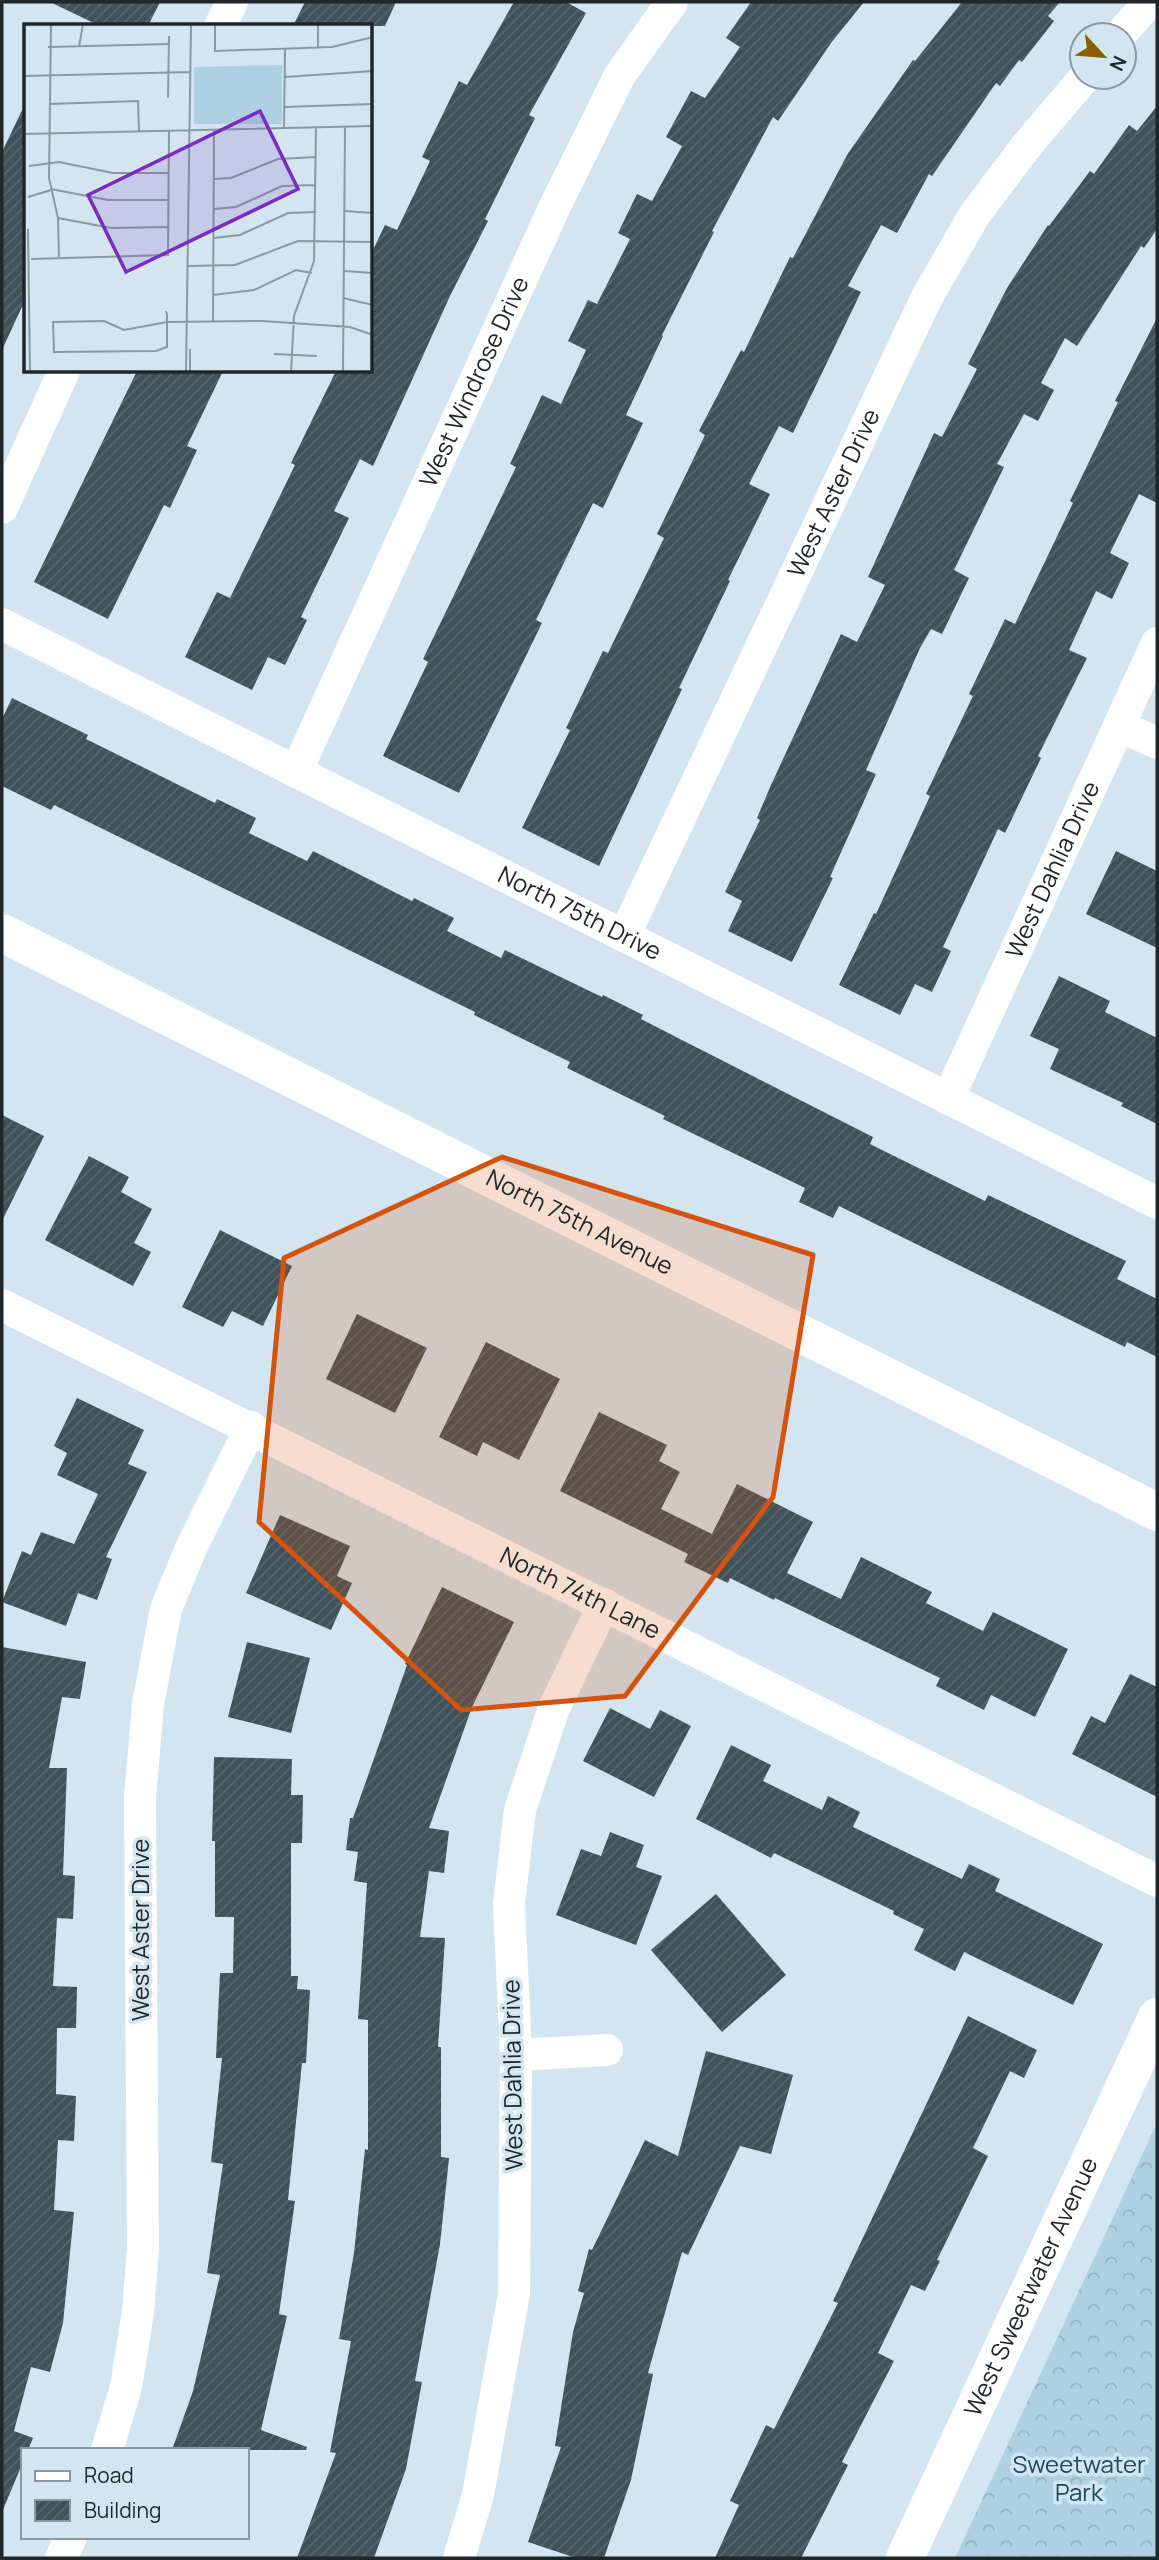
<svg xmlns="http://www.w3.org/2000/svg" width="1159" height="2560" viewBox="0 0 1159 2560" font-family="Manrope,sans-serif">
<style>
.forest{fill:url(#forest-crowns)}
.building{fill:url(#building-hatch)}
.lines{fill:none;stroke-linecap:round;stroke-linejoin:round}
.minor{stroke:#fff;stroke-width:32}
.tertiary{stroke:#fff;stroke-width:38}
.secondary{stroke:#fff;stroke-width:38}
.marked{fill:#d4540f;fill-opacity:0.2;stroke:#d4540f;stroke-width:5;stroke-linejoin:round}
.labels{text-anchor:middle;stroke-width:7;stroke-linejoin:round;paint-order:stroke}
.street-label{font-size:24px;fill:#1f262a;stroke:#d2e5f0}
.park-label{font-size:24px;fill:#194a5f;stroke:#d2e5f0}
.inset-road{fill:none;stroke:#8a99a1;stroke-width:2}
.view{fill:#7b2cbf;fill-opacity:0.15;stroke:#7b2cbf;stroke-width:3.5}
.inset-edge{fill:none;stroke:#1f262a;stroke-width:3.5}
</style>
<defs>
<pattern id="forest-crowns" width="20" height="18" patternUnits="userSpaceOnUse" patternTransform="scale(1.75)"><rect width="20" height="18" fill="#add1e3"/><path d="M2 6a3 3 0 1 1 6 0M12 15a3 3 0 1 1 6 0" fill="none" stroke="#94b3c3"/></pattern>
<pattern id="building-hatch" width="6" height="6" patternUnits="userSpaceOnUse" patternTransform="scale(1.75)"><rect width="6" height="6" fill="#405159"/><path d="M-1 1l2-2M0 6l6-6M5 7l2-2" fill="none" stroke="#59676d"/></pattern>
</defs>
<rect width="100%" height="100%" fill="#d2e5f0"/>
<path class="forest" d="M 1157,2123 L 1157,2558 L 955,2558 Z"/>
<g class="building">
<path d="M 50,2 L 160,2 L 148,26 L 100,26 Z"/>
<path d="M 305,2 L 396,2 L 385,26 L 293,26 Z"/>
<path d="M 514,2 L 566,2 L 586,13 L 529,115 L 535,118 L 485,219 L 488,221 L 450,296 L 373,466 L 360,459 L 334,511 L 349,518 L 301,617 L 307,620 L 285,665 L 268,657 L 252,690 L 185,657 L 217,592 L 230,598 L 295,465 L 291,463 L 336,371 L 371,371 L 371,254 L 385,225 L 397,230 L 430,161 L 422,157 L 459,81 L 467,85 Z"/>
<path d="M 751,2 L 864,2 L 831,43 L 778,121 L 773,117 L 712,231 L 714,232 L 662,335 L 663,336 L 626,415 L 643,423 L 603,508 L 593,503 L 536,620 L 542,623 L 459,793 L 383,756 L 428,662 L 423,659 L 516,467 L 510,464 L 542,395 L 561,404 L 586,350 L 568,341 L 588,300 L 597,304 L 630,239 L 618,233 L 637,194 L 652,201 L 682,146 L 666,137 L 691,91 L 705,98 L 740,47 L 726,38 Z"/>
<path d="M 962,2 L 1060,2 L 1048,16 L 1054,21 L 1022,62 L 1019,60 L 1000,86 L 996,83 L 932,176 L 929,174 L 897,233 L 881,225 L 848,286 L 861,292 L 793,433 L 779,426 L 749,484 L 770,494 L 728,580 L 730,581 L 679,688 L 682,689 L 599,866 L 522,828 L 570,730 L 566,728 L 603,651 L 608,653 L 664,538 L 657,534 L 705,435 L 699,431 L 741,350 L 744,352 L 790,257 L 793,258 L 847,155 L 913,60 L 915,61 Z"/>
<path d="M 26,102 L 26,298 L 2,350 L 2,152 Z"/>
<path d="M 1157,106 L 1157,229 L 1144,248 L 1141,246 L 1077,346 L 1065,338 L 1041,383 L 1054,390 L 1038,421 L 1024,414 L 997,464 L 1004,467 L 954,570 L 969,578 L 942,634 L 931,629 L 920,648 L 866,770 L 876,774 L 830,877 L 833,878 L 792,962 L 728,931 L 742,901 L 725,892 L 760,820 L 757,818 L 771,785 L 841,634 L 857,642 L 885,585 L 868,577 L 934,433 L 942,437 L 977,369 L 968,364 L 1007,288 L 1048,225 L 1049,226 L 1090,171 L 1094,174 L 1129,125 L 1137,131 Z"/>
<path d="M 1157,318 L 1157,503 L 1139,494 L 1110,553 L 1129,563 L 1112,599 L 1096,591 L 1069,650 L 1087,658 L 1038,756 L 1041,758 L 1005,833 L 998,829 L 943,947 L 951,951 L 932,992 L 915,984 L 900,1015 L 839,985 L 874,913 L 876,914 L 930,796 L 926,794 L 973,696 L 969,694 L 1005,619 L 1015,624 L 1073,503 L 1070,501 L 1118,402 L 1115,401 Z"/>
<path d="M 137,371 L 223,371 L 187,446 L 197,450 L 170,508 L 164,505 L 108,619 L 34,582 Z"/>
<path d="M 12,698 L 88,735 L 86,739 L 215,803 L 217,799 L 256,818 L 249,833 L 307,861 L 313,851 L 412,901 L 414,898 L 454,918 L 447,931 L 501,958 L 505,950 L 602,997 L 603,995 L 643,1015 L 641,1019 L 678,1038 L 873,1137 L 870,1144 L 985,1201 L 988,1195 L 1126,1261 L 1117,1279 L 1157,1299 L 1157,1357 L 1127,1342 L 1125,1347 L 839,1206 L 833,1218 L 799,1202 L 805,1188 L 663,1119 L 665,1116 L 567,1068 L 570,1062 L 474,1015 L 475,1012 L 54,805 L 51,810 L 2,786 L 2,719 Z"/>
<path d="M 1116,851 L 1157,871 L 1157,948 L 1086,914 Z"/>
<path d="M 1059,976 L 1110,1001 L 1105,1012 L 1157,1038 L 1157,1124 L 1121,1106 L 1123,1103 L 1050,1069 L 1059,1049 L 1030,1036 Z"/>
<path d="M 2,1115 L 44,1136 L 2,1221 Z"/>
<path d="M 89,1156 L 129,1177 L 121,1192 L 152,1209 L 134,1243 L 151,1252 L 133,1286 L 45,1240 Z"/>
<path d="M 220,1230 L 292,1266 L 263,1326 L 232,1311 L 223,1327 L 182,1307 Z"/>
<path d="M 357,1314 L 427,1348 L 395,1413 L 326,1379 Z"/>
<path d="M 486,1342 L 560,1379 L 519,1460 L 483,1442 L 477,1456 L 439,1437 Z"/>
<path d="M 77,1398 L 144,1430 L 128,1464 L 147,1472 L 106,1557 L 112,1559 L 97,1600 L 78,1593 L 66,1626 L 2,1602 L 22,1551 L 31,1555 L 41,1532 L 74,1544 L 98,1494 L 57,1475 L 67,1453 L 54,1446 Z"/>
<path d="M 599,1412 L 667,1445 L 659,1461 L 680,1472 L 661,1509 L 712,1534 L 737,1484 L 813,1522 L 787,1573 L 841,1599 L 861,1557 L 932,1592 L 926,1603 L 983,1631 L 993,1612 L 1068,1649 L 1035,1717 L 991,1695 L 984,1710 L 936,1686 L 940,1678 L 775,1598 L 774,1600 L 730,1578 L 728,1583 L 684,1562 L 688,1554 L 560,1491 Z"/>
<path d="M 280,1515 L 350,1546 L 337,1576 L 352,1583 L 331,1630 L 246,1593 Z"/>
<path d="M 442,1587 L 514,1622 L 472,1707 L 429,1828 L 449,1831 L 444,1873 L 429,1871 L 420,1937 L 445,1938 L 438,2047 L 441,2047 L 441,2157 L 449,2158 L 440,2244 L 415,2381 L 422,2382 L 406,2469 L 374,2558 L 297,2558 L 336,2453 L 330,2452 L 351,2341 L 339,2339 L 354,2253 L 365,2149 L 368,2150 L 368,2020 L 358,2019 L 367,1883 L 354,1881 L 358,1852 L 346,1850 L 350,1818 L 353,1818 L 407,1665 L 405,1664 Z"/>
<path d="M 247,1642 L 310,1658 L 291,1733 L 228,1717 Z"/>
<path d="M 2,1647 L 86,1662 L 80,1699 L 62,1697 L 49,1768 L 67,1768 L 63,1875 L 75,1876 L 73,1919 L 57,1918 L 53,1986 L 77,1987 L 76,2028 L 57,2028 L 56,2094 L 76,2096 L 74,2141 L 58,2140 L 54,2210 L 74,2212 L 63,2323 L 50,2372 L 31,2367 L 14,2431 L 33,2438 L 28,2450 L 23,2450 L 23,2462 L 2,2512 Z"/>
<path d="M 1130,1674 L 1157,1687 L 1157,1797 L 1072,1754 L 1091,1716 L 1105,1723 Z"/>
<path d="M 610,1708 L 650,1729 L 660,1710 L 691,1726 L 654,1797 L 583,1761 Z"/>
<path d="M 731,1745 L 771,1765 L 763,1781 L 822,1810 L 828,1796 L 860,1812 L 853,1827 L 962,1879 L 969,1864 L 1000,1879 L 995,1891 L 1103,1944 L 1073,2005 L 964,1952 L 955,1971 L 914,1950 L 924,1929 L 893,1914 L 894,1911 L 774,1853 L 771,1858 L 696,1819 Z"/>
<path d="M 214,1757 L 292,1759 L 291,1795 L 303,1795 L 302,1843 L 291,1843 L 291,1976 L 298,1976 L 297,1989 L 310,1990 L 306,2063 L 302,2063 L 288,2200 L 295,2201 L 279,2314 L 287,2316 L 261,2430 L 307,2447 L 306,2450 L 172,2450 L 193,2391 L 220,2275 L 207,2273 L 223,2164 L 211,2162 L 222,2058 L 216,2058 L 220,1973 L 233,1973 L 234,1917 L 215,1917 L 215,1841 L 212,1841 Z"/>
<path d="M 610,1832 L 644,1845 L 636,1867 L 662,1876 L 636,1945 L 556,1915 L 581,1849 L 601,1856 Z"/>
<path d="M 716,1894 L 786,1975 L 722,2032 L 651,1950 Z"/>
<path d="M 968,2016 L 1037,2050 L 1024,2078 L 1010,2071 L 973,2148 L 988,2156 L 937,2260 L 940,2261 L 925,2291 L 911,2285 L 878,2353 L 894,2361 L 842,2462 L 848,2465 L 801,2558 L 715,2558 L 739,2505 L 730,2501 L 766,2425 L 774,2429 L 838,2303 L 833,2301 Z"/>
<path d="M 706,2051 L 793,2075 L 771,2154 L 740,2146 L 688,2255 L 682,2252 L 648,2373 L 653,2374 L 631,2480 L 604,2558 L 576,2558 L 528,2542 L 561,2447 L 555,2446 L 573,2332 L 584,2293 L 578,2291 L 589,2249 L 592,2250 L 645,2140 L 678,2156 Z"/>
</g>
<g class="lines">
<g class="minor">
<path d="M 220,26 L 232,2"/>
<path d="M 1120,35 L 1149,2"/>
<path d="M 2,508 L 64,371"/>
<path id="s1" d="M 2,624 L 1157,1203"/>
<path d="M 1119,726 L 1157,743"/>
<path id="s2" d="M 296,772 L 556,204 L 620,75 L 672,2"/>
<path id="s3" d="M 624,936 L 927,297 L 975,214 L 1028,144 L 1085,77"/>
<path id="s4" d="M 948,1099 L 1157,643"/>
<path id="s5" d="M 2,1305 L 1157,1881"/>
<path d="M 516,2055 L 607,2050"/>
<path d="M 107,2450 L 126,2387 L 138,2312 L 143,2249 L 140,1798 L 148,1704 L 166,1609 L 191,1548 L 251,1427"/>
<path d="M 61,2558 L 71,2537"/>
<path d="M 459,2558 L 478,2495 L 514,2294 L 516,2055 L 509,1903 L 520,1810 L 554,1708 L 604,1604"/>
</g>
<path class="tertiary" id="s6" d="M 905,2558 L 1157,2017"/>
<path class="secondary" id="s7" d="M 2,933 L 1157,1512"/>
</g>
<path class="marked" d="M 502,1157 L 813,1255 L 773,1497 L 625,1696 L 461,1710 L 259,1522 L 284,1258 Z"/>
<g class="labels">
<g class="street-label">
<text dy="8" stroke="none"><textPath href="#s2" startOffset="429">West Windrose Drive</textPath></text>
<text dy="8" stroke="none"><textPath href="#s3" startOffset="490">West Aster Drive</textPath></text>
<text dy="8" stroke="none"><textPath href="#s4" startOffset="252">West Dahlia Drive</textPath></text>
<text dy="8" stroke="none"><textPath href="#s1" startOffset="646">North 75th Drive</textPath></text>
<text dy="8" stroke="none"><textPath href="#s7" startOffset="646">North 75th Avenue</textPath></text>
<text dy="8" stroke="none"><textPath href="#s5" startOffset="646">North 74th Lane</textPath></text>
<text transform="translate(141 1930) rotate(-90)" y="8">West Aster Drive</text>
<text transform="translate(513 2075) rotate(-91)" y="8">West Dahlia Drive</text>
<text dy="8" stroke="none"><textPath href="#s6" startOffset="299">West Sweetwater Avenue</textPath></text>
</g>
<g class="park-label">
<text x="1079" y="2473">Sweetwater<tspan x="1079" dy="28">Park</tspan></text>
</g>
</g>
<g transform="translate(24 24)">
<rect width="348" height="348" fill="#d2e5f0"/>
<path d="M 258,41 L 258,100 L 170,100 L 170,43 Z" fill="#add1e3"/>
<path class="inset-road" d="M 27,1 L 25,154 L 34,194 L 35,234M 191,1 L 191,27 L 308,23 L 349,13M 55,22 L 59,1M 24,23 L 146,20M 294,23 L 294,1M 0,52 L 167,48M 261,53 L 349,47M 144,74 L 145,12M 25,80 L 114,77 L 115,107M 260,83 L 349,80M 260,103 L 261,24M 0,110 L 349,102M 5,142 L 35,138 L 89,149 L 145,149M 190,155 L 207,154 L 254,135 L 292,133M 27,165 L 84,176 L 144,176M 4,173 L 27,166M 190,185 L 212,183 L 258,162 L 291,161M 320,187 L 349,189M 34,194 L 87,204 L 144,203M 4,205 L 6,348M 190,214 L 216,211 L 264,189 L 292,188M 7,235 L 144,231 L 145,106M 164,242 L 211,241 L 274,217 L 349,218M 320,247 L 349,249M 189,271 L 230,266 L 272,246 L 288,249M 319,274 L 349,281M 142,287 L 143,291 L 143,323 L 132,327 L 30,328 L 29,298 L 80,297 L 100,306 L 143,298 L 238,297 L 326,303 L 349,311M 189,298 L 190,105M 166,325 L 166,348M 250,330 L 293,332M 162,348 L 167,1M 267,348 L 270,292 L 290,237 L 292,103M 319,348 L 321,102"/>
<path class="view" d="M 236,87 L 274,165 L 102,248 L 64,171 Z"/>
<rect width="348" height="348" class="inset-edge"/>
</g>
<rect width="1159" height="2560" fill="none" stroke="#1f262a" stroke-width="7"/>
<rect x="21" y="2448" width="228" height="91" fill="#d2e5f0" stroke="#8a99a1" stroke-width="2"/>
<rect x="35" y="2471" width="35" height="10" fill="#ffffff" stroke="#8a99a1" stroke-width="2"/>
<text x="84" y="2483" font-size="21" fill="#1f262a">Road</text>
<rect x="35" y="2500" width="35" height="21" fill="url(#building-hatch)" stroke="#8a99a1" stroke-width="2"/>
<text x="84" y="2518" font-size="21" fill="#1f262a">Building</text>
<g transform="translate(1103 56) rotate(116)"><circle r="33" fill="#d2e5f0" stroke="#8a99a1" stroke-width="2"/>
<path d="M0-5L12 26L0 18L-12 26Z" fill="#886000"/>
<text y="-10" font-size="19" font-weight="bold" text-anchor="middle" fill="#1f262a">N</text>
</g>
</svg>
